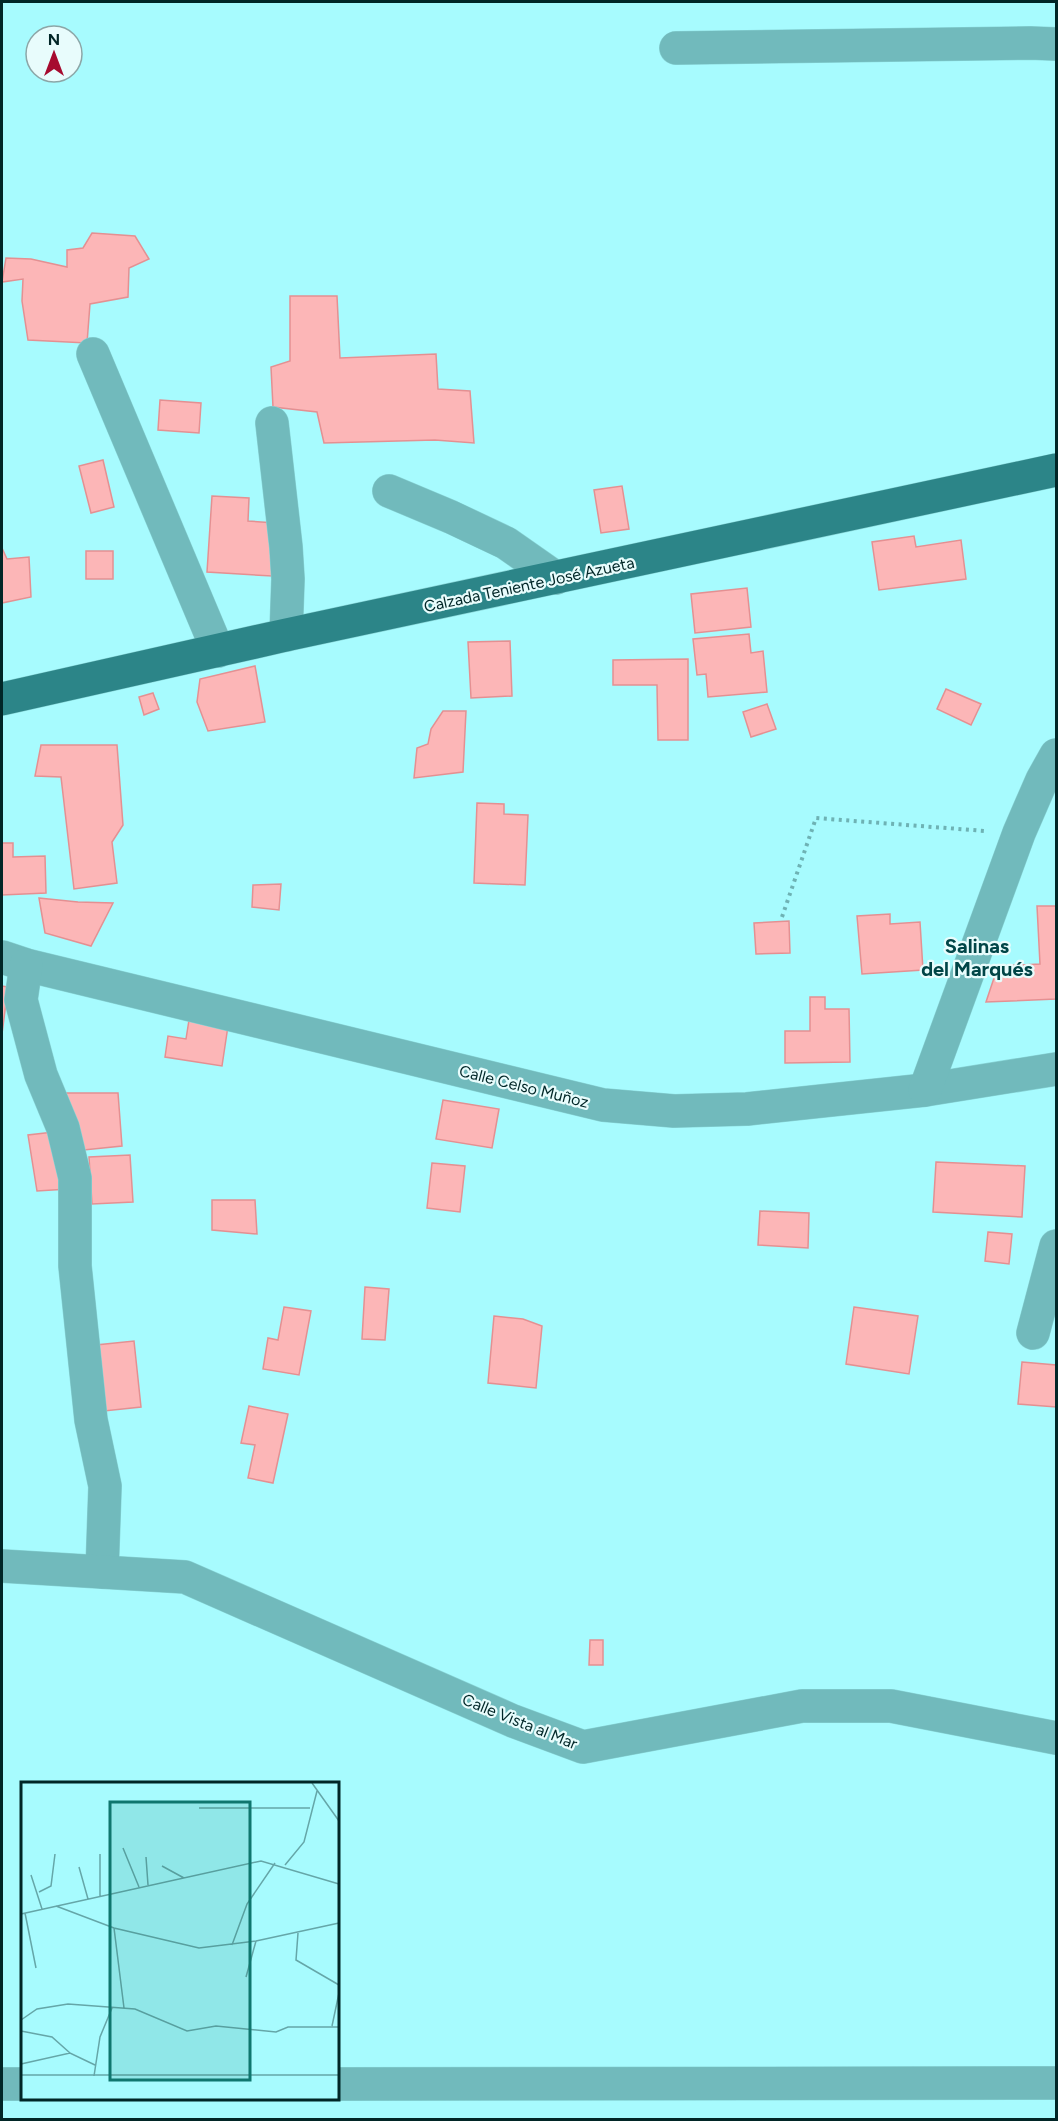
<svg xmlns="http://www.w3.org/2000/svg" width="1058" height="2121" viewBox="0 0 1058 2121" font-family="Figtree,sans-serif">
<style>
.building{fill:#fcb6b7;stroke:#e49092;stroke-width:1.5}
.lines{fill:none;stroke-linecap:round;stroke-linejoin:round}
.minor-casing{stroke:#89d5d7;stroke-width:34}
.major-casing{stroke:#89d5d7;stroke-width:34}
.path{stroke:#6eb2b4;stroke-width:4;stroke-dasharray:3 4.5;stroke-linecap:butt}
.minor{stroke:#71babc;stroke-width:33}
.major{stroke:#2c8588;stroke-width:33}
.labels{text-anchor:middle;stroke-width:4.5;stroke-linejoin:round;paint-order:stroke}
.street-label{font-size:16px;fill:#012627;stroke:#e8fcfc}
.quarter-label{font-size:20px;font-weight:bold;fill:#004547;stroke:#e8fcfc}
.inset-road{fill:none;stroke:#65a6a8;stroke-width:1.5}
.view{fill:#0f766e;fill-opacity:0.15;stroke:#0f766e;stroke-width:3}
.inset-edge{fill:none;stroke:#012627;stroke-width:3}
</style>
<rect width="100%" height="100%" fill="#a7fbfe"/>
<g class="building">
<path d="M 92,233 L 135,236 L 149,259 L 129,268 L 128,297 L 90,304 L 87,343 L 28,340 L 22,301 L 23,279 L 2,282 L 6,258 L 31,259 L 67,267 L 67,250 L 83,248 Z"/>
<path d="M 290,296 L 337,296 L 340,358 L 436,354 L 438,389 L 470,391 L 474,443 L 435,440 L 324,443 L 317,412 L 273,407 L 271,367 L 290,361 Z"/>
<path d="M 160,400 L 201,403 L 199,433 L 158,430 Z"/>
<path d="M 103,460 L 114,507 L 91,513 L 79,466 Z"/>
<path d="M 622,486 L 629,529 L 601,533 L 594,490 Z"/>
<path d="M 212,496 L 249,498 L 248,521 L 275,523 L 272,576 L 207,572 Z"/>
<path d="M 914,536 L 916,547 L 961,540 L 966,579 L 879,590 L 872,542 Z"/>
<path d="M 2,548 L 7,559 L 29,557 L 31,597 L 2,603 Z"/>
<rect x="86" y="551" width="27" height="28"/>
<path d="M 747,588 L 751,627 L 695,633 L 691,594 Z"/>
<path d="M 749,634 L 751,653 L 763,651 L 767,692 L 708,697 L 706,674 L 697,675 L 693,639 Z"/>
<path d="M 510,641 L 512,696 L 471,698 L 468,642 Z"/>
<path d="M 688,659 L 688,740 L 658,740 L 657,685 L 613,685 L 613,660 Z"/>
<path d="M 255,666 L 265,722 L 208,731 L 197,702 L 200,679 Z"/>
<path d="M 946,689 L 981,704 L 971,725 L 937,709 Z"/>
<path d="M 153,693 L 159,709 L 144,715 L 139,697 Z"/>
<path d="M 767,704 L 776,729 L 751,737 L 743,712 Z"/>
<path d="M 443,711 L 466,711 L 463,772 L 414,778 L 417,748 L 428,744 L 431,729 Z"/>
<path d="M 41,745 L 117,745 L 123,825 L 112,842 L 117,883 L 74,889 L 61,777 L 35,776 Z"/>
<path d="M 477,803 L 504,804 L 504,814 L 528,815 L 525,885 L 474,883 Z"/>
<path d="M 2,843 L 13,843 L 13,857 L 45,856 L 46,893 L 2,895 Z"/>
<path d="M 281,884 L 279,910 L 252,907 L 253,885 Z"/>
<path d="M 39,898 L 78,902 L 113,903 L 91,946 L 45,933 Z"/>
<path d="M 1037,906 L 1056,906 L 1056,999 L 986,1002 L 998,966 L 1040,964 Z"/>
<path d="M 890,914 L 890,924 L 920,922 L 923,970 L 862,974 L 857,916 Z"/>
<path d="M 789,921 L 790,953 L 756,954 L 754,923 Z"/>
<path d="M 2,986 L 8,987 L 2,1034 Z"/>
<path d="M 810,997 L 825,997 L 825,1009 L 849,1009 L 850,1062 L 785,1063 L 785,1031 L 810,1031 Z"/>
<path d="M 189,1020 L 228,1026 L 222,1066 L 165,1057 L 168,1036 L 186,1039 Z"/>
<path d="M 65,1093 L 118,1093 L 122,1146 L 74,1151 Z"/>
<path d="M 443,1100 L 499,1109 L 492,1148 L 436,1139 Z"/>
<path d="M 62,1131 L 68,1189 L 37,1191 L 28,1135 Z"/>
<path d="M 130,1155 L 133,1202 L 92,1204 L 89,1157 Z"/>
<path d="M 936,1162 L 1025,1166 L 1022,1217 L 933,1212 Z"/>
<path d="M 432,1163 L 465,1166 L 460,1212 L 427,1208 Z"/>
<path d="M 212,1200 L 255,1200 L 257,1234 L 212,1230 Z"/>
<path d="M 760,1211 L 809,1213 L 808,1248 L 758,1245 Z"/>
<path d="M 988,1232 L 1012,1234 L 1009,1264 L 985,1261 Z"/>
<path d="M 365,1287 L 389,1289 L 385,1340 L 362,1339 Z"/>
<path d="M 284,1307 L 311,1311 L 299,1375 L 263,1369 L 268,1338 L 278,1340 Z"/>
<path d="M 854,1307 L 918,1316 L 909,1374 L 846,1364 Z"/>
<path d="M 494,1316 L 523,1319 L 542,1326 L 536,1388 L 488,1383 Z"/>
<path d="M 134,1341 L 141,1407 L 104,1411 L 96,1345 Z"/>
<path d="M 1022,1362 L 1056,1365 L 1056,1407 L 1018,1404 Z"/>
<path d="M 249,1406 L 288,1414 L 273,1483 L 248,1478 L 255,1445 L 241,1443 Z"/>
<path d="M 590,1640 L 603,1640 L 603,1665 L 589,1665 Z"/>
</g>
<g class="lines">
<defs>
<g id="minor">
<path d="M 676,48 L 1030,43 L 1056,44"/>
<path d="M 93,354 L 218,651"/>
<path d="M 272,423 L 286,547 L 288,579 L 286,635"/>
<path d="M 389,491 L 451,517 L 506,543 L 556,578"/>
<path d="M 2,957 L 26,965 L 603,1105 L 674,1111 L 747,1109 L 925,1090 L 1056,1069"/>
<path d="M 26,965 L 21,1000 L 41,1075 L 63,1128 L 75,1178 L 75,1266 L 91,1420 L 105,1486 L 102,1572"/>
<path d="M 925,1090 L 1019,833 L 1042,780 L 1056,755"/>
<path d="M 1033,1333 L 1056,1246"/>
<path d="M 2,1566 L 185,1577 L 513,1721 L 583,1747 L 802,1706 L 891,1706 L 1056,1738"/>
<path d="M 2,2084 L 22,2084"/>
<path d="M 338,2084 L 1056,2083"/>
</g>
<path id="major" d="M 2,699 L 286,635 L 1056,470"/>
</defs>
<use href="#minor" class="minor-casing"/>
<use href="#major" class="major-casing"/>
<path class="path" d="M 782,917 L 816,818 L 985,831"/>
<use href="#minor" class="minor"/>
<use href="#major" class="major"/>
</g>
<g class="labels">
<g class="street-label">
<text transform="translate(529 584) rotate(-12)" y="6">Calzada Teniente José Azueta</text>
<text transform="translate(524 1086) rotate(14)" y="6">Calle Celso Muñoz</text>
<text transform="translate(520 1721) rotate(22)" y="6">Calle Vista al Mar</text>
</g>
<g class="quarter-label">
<text x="977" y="953">Salinas<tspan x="977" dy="23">del Marqués</tspan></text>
</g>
</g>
<g transform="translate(21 1782)">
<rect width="318" height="318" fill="#a7fbfe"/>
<path class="inset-road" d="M 291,1 L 318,39M 178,26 L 289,26M 102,66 L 118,105M 79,72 L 79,114M 125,75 L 127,103M 264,83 L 283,60 L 296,9M 141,84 L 163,96M 58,85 L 67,117M 10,93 L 21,127M 18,110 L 30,104 L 34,72M 35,124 L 93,146 L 178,166 L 235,159 L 318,141M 4,131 L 15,186M 0,132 L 240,79 L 318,102M 93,146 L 103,226M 277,151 L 275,178 L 318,203M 211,163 L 226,122 L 254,81M 225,195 L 235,159M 0,238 L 16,227 L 47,222 L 114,227 L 166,249 L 195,244 L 255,250 L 267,245 L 318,245M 311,244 L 318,211M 0,249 L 31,255 L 49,271M 0,282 L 49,271 L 74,283M 0,293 L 318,293M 73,294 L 79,255 L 91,226"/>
<path class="view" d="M 89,20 L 229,20 L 229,298 L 89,298 Z"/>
<rect width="318" height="318" class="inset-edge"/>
</g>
<rect width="1058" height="2121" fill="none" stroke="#012627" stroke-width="6"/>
<g transform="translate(54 54)"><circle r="28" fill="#e8fcfc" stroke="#8ca6a7" stroke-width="1.5"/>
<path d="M0-4.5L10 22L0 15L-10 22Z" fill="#a60b2f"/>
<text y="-9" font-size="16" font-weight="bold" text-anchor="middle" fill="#012627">N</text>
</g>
</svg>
